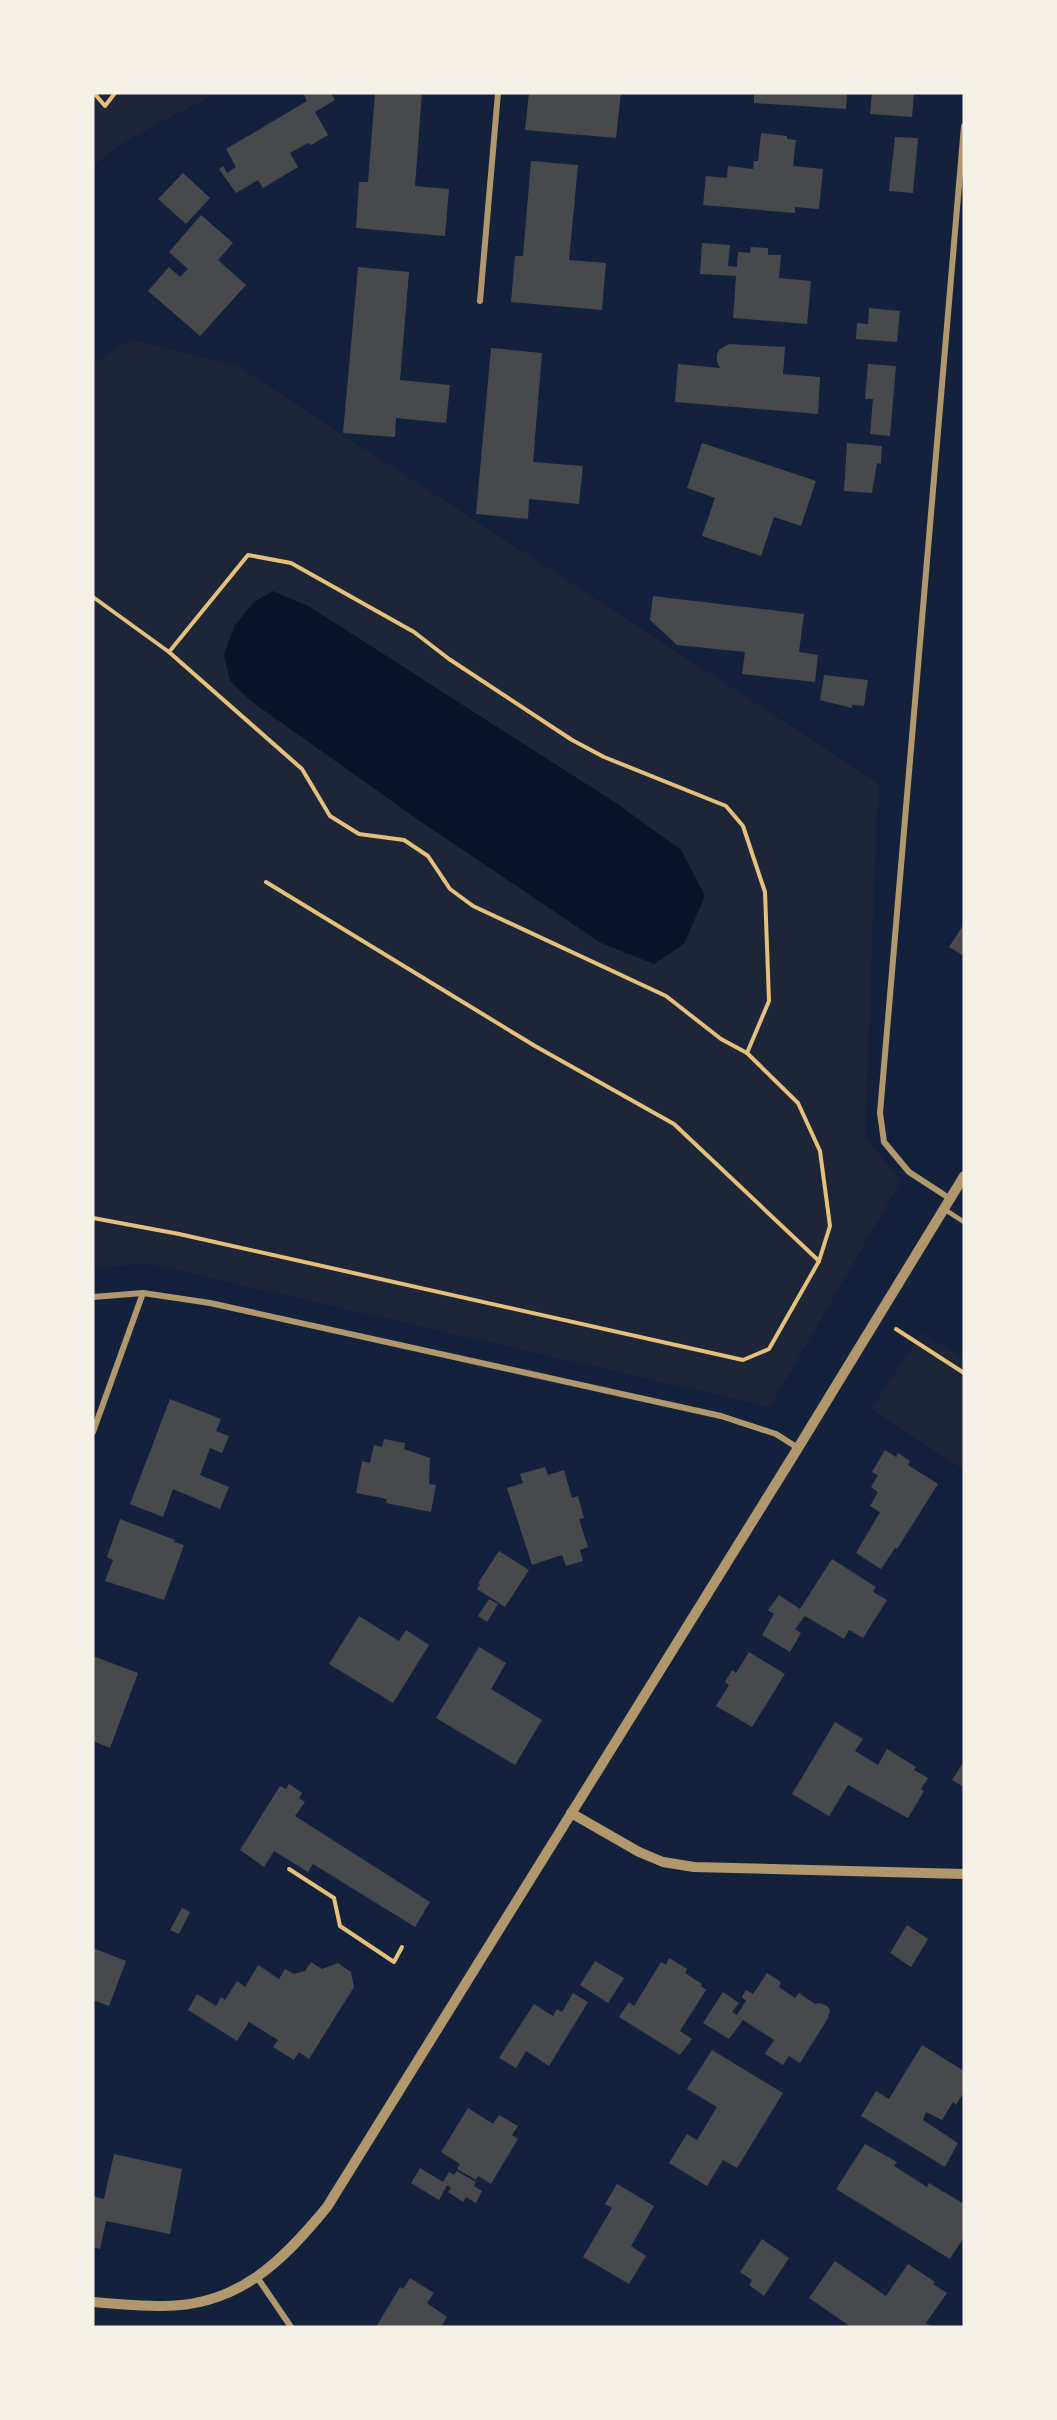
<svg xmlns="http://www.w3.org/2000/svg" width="1057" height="2420" viewBox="0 0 1057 2420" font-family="'DM Sans',sans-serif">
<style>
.green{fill:#1d2539}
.water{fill:#0b132b}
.building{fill:#48494c}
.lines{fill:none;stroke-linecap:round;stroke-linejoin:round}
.path{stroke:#e5c07b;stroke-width:4}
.service{stroke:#b1986c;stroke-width:4.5}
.minor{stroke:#b1986c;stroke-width:6}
.tertiary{stroke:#b1986c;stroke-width:10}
</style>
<rect width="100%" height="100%" fill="#14213d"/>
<g class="green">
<path d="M 93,93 L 217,93 L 122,143 L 93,166 Z"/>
<path d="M 131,339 L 236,365 L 878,783 L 865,1137 L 901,1181 L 770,1407 L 146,1263 L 93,1269 L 93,364 Z"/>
<path d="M 922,1333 L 964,1359 L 964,1470 L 871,1409 Z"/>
</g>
<path class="water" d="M 273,591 L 310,607 L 619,805 L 681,850 L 705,896 L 684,944 L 654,964 L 601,943 L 414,817 L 251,701 L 230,681 L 224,654 L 235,625 L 254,602 Z"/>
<g class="building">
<path d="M 303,93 L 331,93 L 335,100 L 315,112 L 328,135 L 311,145 L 308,143 L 290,153 L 298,167 L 263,188 L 258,180 L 236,193 L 219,169 L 223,166 L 227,173 L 236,167 L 226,149 L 307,101 Z"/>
<path d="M 375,93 L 422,93 L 415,186 L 449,189 L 445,236 L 356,228 L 359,182 L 368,182 Z"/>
<path d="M 529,93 L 621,93 L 616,138 L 525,130 Z"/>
<path d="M 754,93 L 847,93 L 846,109 L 754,103 Z"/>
<path d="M 872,93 L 914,93 L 912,117 L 870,114 Z"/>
<path d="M 761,133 L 787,136 L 787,139 L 796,140 L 793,166 L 823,169 L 819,209 L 795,207 L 795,213 L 703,205 L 706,176 L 727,178 L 728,166 L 753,169 L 754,161 L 758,161 Z"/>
<path d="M 895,137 L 918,138 L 913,193 L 889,191 Z"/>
<path d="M 531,161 L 578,165 L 569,260 L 606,263 L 602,310 L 511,302 L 515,256 L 523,256 Z"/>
<path d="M 183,173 L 210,198 L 186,224 L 158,199 Z"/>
<path d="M 201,215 L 233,243 L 218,260 L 246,285 L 200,336 L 148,291 L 169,267 L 180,277 L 188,269 L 169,252 Z"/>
<path d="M 702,243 L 730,245 L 728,266 L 737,267 L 738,252 L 750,253 L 751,247 L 768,248 L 768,255 L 781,255 L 779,278 L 811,281 L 807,324 L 733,318 L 736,276 L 700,274 Z"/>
<path d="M 358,267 L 409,272 L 400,380 L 450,385 L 446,423 L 396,418 L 395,437 L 343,433 Z"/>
<path d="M 869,308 L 900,311 L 897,342 L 856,339 L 857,323 L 868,324 Z"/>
<path d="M 729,344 L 785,347 L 783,374 L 820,377 L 818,414 L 675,402 L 678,364 L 720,368 L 717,362 L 717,354 L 720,349 Z"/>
<path d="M 491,348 L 542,353 L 533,462 L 583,466 L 579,504 L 529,499 L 528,519 L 476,514 Z"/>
<path d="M 868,364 L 896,366 L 890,436 L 870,434 L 873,399 L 865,399 Z"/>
<path d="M 702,443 L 816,481 L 801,526 L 774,517 L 761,556 L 702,536 L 715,498 L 687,488 Z"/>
<path d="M 847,443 L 882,446 L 881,464 L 877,463 L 872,493 L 844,491 Z"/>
<path d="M 653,596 L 804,614 L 799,652 L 818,655 L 815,682 L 742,674 L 745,652 L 677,645 L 650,620 Z"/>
<path d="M 824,675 L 868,680 L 864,706 L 852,705 L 852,708 L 820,700 Z"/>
<path d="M 964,924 L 964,956 L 949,947 Z"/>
<path d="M 170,1399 L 221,1419 L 216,1431 L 229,1436 L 222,1453 L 210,1448 L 200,1475 L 229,1487 L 220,1509 L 173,1489 L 163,1517 L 130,1504 Z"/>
<path d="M 384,1439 L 405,1443 L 404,1449 L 430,1458 L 429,1484 L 436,1485 L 431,1512 L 386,1503 L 387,1499 L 356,1493 L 362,1461 L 370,1463 L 374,1445 L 382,1447 Z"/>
<path d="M 885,1450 L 896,1457 L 898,1453 L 910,1461 L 908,1465 L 938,1484 L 897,1549 L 895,1548 L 881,1569 L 856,1553 L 880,1512 L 870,1506 L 878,1492 L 871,1487 L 878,1475 L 872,1472 Z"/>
<path d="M 545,1467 L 548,1475 L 564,1470 L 572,1498 L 578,1496 L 584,1518 L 579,1519 L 588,1547 L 580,1550 L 583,1561 L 566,1566 L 562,1555 L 532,1565 L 507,1488 L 523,1483 L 520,1474 Z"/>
<path d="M 120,1519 L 175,1540 L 174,1542 L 184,1545 L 164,1600 L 105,1581 L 113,1560 L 107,1557 Z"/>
<path d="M 499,1551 L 529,1570 L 505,1607 L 477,1589 L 480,1584 L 478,1583 Z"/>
<path d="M 832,1559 L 876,1587 L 873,1592 L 887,1600 L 863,1638 L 849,1630 L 844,1639 L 805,1616 L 795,1629 L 801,1633 L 790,1652 L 762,1635 L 774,1614 L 768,1610 L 779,1595 L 800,1609 Z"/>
<path d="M 489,1599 L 498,1604 L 487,1622 L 478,1616 Z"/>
<path d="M 359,1616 L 399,1641 L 406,1630 L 429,1645 L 393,1703 L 329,1664 Z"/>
<path d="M 479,1647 L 506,1663 L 491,1689 L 542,1720 L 515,1765 L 436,1718 Z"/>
<path d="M 749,1652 L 785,1674 L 752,1727 L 716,1706 L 729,1685 L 725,1682 L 732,1670 L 736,1673 Z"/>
<path d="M 93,1656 L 138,1673 L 110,1748 L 93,1741 Z"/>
<path d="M 835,1722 L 863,1739 L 855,1751 L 878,1765 L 887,1749 L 916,1767 L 914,1770 L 928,1778 L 921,1789 L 924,1791 L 908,1818 L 848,1785 L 829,1816 L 792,1794 Z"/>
<path d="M 964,1761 L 964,1787 L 952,1780 Z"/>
<path d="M 289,1784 L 302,1793 L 299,1798 L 305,1802 L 295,1816 L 430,1902 L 415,1927 L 313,1864 L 308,1872 L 274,1851 L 264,1867 L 240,1850 L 280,1786 L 286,1789 Z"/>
<path d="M 182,1908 L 190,1912 L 179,1934 L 170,1930 Z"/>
<path d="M 907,1925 L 928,1939 L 911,1967 L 890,1953 Z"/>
<path d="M 93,1948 L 126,1961 L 109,2006 L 93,2000 Z"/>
<path d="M 669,1958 L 687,1969 L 685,1973 L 702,1984 L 701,1986 L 706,1990 L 680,2031 L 692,2039 L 680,2055 L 619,2017 L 629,2002 L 634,2006 L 661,1962 L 666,1965 Z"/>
<path d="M 595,1961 L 624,1978 L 608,2003 L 580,1985 Z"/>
<path d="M 311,1962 L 322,1969 L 338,1963 L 351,1972 L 354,1987 L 309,2059 L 299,2052 L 294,2060 L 273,2047 L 278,2040 L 249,2022 L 237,2041 L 188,2010 L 197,1994 L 216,2006 L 221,1997 L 225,2000 L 237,1981 L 245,1987 L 258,1965 L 279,1979 L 285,1969 L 294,1974 L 305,1971 Z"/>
<path d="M 767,1973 L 781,1982 L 779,1987 L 795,1998 L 799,1993 L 815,2004 L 820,2003 L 827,2006 L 830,2010 L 828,2018 L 800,2063 L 789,2056 L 783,2065 L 765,2054 L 774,2040 L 743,2020 L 729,2039 L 703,2023 L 723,1992 L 739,2003 L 732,2012 L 737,2015 L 746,2001 L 742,1997 L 746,1990 L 753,1994 Z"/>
<path d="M 573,1993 L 588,2002 L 549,2066 L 526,2051 L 516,2068 L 499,2058 L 534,2004 L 553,2016 L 557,2009 L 562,2012 Z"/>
<path d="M 922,2045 L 964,2071 L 964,2092 L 956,2105 L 953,2102 L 942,2120 L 926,2112 L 923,2120 L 958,2143 L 945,2167 L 861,2116 L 876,2091 L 889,2099 Z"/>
<path d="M 712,2050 L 783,2093 L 737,2168 L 723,2160 L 707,2186 L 669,2163 L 687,2134 L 697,2140 L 717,2107 L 687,2089 Z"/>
<path d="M 468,2108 L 493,2124 L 499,2115 L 518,2126 L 512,2135 L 518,2139 L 491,2184 L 478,2176 L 476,2180 L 457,2169 L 460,2164 L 441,2152 Z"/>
<path d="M 865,2144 L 897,2162 L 894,2166 L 927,2187 L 929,2183 L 964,2204 L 964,2237 L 950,2259 L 836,2189 Z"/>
<path d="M 114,2154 L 182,2169 L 170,2234 L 106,2221 L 100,2249 L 93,2247 L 93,2196 L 104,2199 Z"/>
<path d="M 420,2168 L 443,2182 L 449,2172 L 454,2175 L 457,2171 L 476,2182 L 474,2186 L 482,2191 L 476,2203 L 466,2197 L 463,2202 L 448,2192 L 451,2188 L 447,2185 L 439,2200 L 411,2183 Z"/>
<path d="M 617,2184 L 654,2206 L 631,2246 L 646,2256 L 629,2284 L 583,2257 L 612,2208 L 605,2204 Z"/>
<path d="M 762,2239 L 789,2258 L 764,2296 L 749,2285 L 752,2280 L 740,2272 Z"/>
<path d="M 835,2261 L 886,2296 L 908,2264 L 935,2282 L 933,2284 L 947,2293 L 926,2323 L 932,2327 L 851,2327 L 809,2298 Z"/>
<path d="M 410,2278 L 434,2293 L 427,2303 L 447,2317 L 441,2327 L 376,2327 L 400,2287 L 403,2289 Z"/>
</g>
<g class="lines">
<g class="path">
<path d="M 94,93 L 105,106 L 115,93"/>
<path d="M 93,597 L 169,652 L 302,769 L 330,816 L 359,834 L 404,840 L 428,856 L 450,889 L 473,906 L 666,996 L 721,1039 L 747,1053 L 798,1103 L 820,1151 L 830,1226 L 819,1261"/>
<path d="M 169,652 L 248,555 L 291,563 L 414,632 L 449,659 L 572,740 L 604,757 L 726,806 L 743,826 L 765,892 L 769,1001 L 747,1053"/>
<path d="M 93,1218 L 179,1234 L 743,1360 L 769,1349 L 819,1261 L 674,1124 L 535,1046 L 266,882"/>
<path d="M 896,1329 L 964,1373"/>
<path d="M 289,1869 L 334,1898 L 340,1926 L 394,1962 L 402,1947"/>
</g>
<path class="service" d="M 944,1209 L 964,1222"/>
<g class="minor">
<path d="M 480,301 L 498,93"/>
<path d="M 949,1198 L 909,1172 L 884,1142 L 880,1113 L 964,126"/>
<path d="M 93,1297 L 143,1293 L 210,1303 L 721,1416 L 776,1434 L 798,1448"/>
<path d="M 93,1432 L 143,1293"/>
<path d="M 257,2277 L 291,2327"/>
</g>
<g class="tertiary">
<path d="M 571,1813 L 639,1852 L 663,1862 L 694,1867 L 964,1874"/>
<path d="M 93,2302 C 116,2304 140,2306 163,2306 C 238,2306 282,2262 327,2207 L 798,1448 L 964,1176"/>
</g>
</g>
<rect width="1057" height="2420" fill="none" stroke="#f6f1e7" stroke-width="189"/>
</svg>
